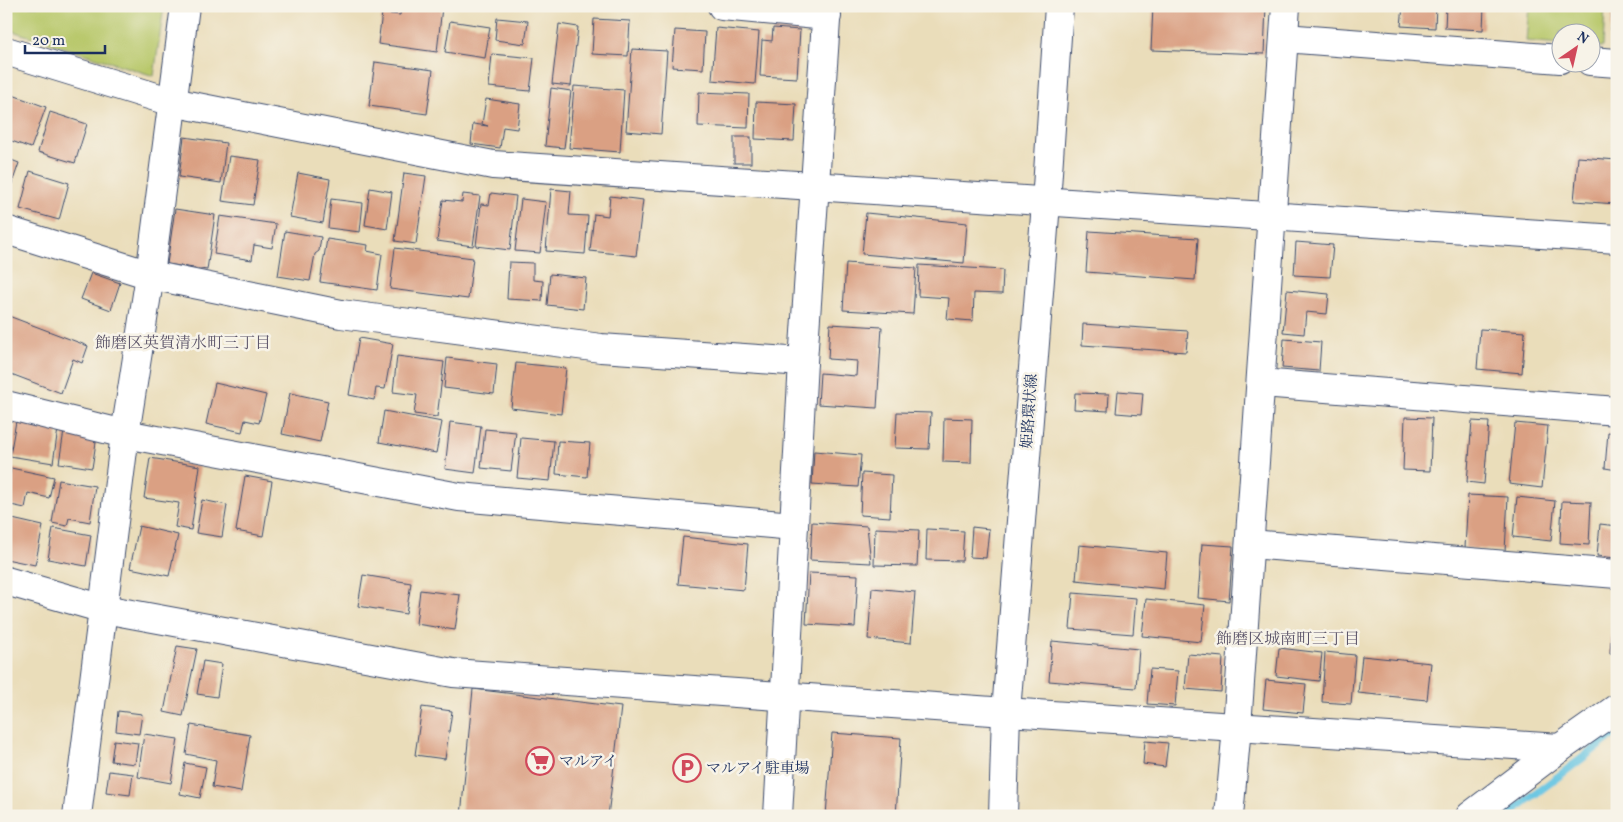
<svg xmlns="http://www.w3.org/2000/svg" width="1623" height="822" viewBox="0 0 1623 822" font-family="Vollkorn,'Noto Serif JP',serif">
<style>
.green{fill:#b8c86a;stroke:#6a7c64}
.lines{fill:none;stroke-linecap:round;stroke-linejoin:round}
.stream{stroke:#64c4e2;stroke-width:8}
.building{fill:#daa083}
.minor-casing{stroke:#3a496c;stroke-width:30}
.major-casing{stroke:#3a496c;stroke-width:30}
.minor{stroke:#fff;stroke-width:28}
.major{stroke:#fff;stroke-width:28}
.labels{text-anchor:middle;stroke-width:5;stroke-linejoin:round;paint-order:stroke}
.street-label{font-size:15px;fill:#1b2f5e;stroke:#f7f3e8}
.poi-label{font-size:15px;fill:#1b2f5e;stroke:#f7f3e8;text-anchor:start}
.neighbourhood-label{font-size:16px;fill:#5e576b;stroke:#f7f3e8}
</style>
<rect width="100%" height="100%" fill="#f7f3e8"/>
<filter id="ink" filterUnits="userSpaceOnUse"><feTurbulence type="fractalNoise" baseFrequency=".02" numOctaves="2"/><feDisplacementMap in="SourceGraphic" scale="10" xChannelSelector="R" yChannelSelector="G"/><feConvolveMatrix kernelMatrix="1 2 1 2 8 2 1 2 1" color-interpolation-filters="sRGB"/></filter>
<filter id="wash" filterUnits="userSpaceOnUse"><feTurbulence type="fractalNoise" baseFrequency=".0096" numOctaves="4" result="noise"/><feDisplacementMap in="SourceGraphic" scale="20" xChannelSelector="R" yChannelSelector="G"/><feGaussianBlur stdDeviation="1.12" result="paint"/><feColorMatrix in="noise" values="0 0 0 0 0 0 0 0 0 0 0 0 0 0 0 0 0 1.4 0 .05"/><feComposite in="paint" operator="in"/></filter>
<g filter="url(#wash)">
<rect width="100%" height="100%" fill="#eaddba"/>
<g class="green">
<path d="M 6,6 L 164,6 L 154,76 L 6,29 Z"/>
<path d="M 1529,6 L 1605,6 L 1603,47 L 1591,46 L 1590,32 L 1560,32 L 1560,44 L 1526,41 Z"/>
</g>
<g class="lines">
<path class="stream" d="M 1506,816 L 1617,732"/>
</g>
<g id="blocks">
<g class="building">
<path d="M 401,6 L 442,7 L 437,52 L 378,44 L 382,13 L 400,15 Z"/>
<path d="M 1153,6 L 1266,6 L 1264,54 L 1151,50 Z"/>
<path d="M 1403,6 L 1436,6 L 1435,28 L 1401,26 Z"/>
<path d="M 1446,6 L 1484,6 L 1483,30 L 1445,28 Z"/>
<path d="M 1613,6 L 1617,6 L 1617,30 L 1611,30 Z"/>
<path d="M 497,18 L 528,21 L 525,44 L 495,40 Z"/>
<path d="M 594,19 L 630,21 L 628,56 L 592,54 Z"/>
<path d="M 450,21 L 490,27 L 485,58 L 445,52 Z"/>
<path d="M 559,24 L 578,27 L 571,86 L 552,84 Z"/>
<path d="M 716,28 L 759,32 L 755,84 L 712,80 Z"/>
<path d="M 773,28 L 800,30 L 797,78 L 760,76 L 762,40 L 772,41 Z"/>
<path d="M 675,30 L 705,32 L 703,69 L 672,67 Z"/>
<path d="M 632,49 L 667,51 L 661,134 L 626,131 Z"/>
<path d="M 492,54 L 534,58 L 530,91 L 489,87 Z"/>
<path d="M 375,62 L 433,70 L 427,114 L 369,106 Z"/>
<path d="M 574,86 L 624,90 L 620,152 L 569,148 Z"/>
<path d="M 551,88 L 571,91 L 564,148 L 545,146 Z"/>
<path d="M 699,92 L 749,94 L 748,128 L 698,126 Z"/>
<path d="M 7,93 L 46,107 L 31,148 L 6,139 Z"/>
<path d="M 486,99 L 520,104 L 517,129 L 503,127 L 500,148 L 471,144 L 473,124 L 488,126 L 482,124 Z"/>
<path d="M 756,102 L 796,104 L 794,141 L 755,139 Z"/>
<path d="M 50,112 L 87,124 L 75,163 L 38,152 Z"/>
<path d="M 184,137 L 226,143 L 221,183 L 179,177 Z"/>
<rect x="734" y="137" width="17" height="26"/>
<path d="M 229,156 L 260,160 L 253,205 L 222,201 Z"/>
<path d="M 1578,157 L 1617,160 L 1617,204 L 1574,201 Z"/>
<path d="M 6,158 L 19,163 L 8,195 L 6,195 Z"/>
<path d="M 30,171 L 69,183 L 59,220 L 20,209 Z"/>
<path d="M 298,173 L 330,179 L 323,223 L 290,217 Z"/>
<path d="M 404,173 L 426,176 L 416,244 L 395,241 Z"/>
<path d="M 370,188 L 392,192 L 387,229 L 365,225 Z"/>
<path d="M 551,189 L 571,191 L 569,215 L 588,216 L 585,254 L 546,251 Z"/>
<path d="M 491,193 L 516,196 L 510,250 L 476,246 L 481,204 L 489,205 Z"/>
<path d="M 463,194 L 480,196 L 473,246 L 437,241 L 443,200 L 462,202 Z"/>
<path d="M 610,196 L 643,200 L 636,256 L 590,251 L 594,214 L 608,216 Z"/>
<path d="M 331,199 L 363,203 L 360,232 L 328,228 Z"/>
<path d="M 521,199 L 546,202 L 540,253 L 515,251 Z"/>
<path d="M 175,209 L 215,215 L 207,270 L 167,264 Z"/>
<path d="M 866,213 L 967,223 L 964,263 L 862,254 Z"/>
<path d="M 220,216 L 276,224 L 272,248 L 254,245 L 252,260 L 214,254 Z"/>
<path d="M 285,231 L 321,237 L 319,251 L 315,254 L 310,281 L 278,276 Z"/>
<path d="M 1089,231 L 1198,238 L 1195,280 L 1086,272 Z"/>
<path d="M 327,239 L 368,245 L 367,251 L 382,254 L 377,290 L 320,282 Z"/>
<path d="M 1296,242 L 1333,245 L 1330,277 L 1294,275 Z"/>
<path d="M 395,248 L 473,258 L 468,299 L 390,289 Z"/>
<path d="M 509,262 L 533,263 L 533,280 L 543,281 L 542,301 L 507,299 Z"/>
<path d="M 846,263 L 916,268 L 913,314 L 843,310 Z"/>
<path d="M 919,265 L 1003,270 L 1002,294 L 974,293 L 973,321 L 947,319 L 949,298 L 918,296 Z"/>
<path d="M 91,273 L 120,283 L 111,310 L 81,299 Z"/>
<path d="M 550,274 L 586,278 L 583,309 L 547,305 Z"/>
<path d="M 1287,290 L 1329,294 L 1327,314 L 1306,312 L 1304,334 L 1283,332 Z"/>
<path d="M 6,315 L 88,346 L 82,363 L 73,359 L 61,393 L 6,372 Z"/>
<path d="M 830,324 L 882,327 L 877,408 L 818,404 L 820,373 L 856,376 L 857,361 L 828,359 Z"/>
<path d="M 1083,324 L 1188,331 L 1186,352 L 1082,345 Z"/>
<path d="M 1480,329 L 1525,332 L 1522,373 L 1477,369 Z"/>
<path d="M 359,338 L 393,344 L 385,389 L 376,388 L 374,400 L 349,395 Z"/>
<path d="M 1284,339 L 1321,342 L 1319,371 L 1282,368 Z"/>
<path d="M 397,356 L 444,362 L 437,417 L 414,414 L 417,395 L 393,392 Z"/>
<path d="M 447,358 L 497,364 L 494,394 L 444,388 Z"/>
<path d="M 516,363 L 566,368 L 561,414 L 511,408 Z"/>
<path d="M 215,383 L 266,395 L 259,423 L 245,420 L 242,432 L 206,424 Z"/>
<path d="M 1118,391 L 1143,393 L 1141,415 L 1116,413 Z"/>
<path d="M 290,393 L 328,401 L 320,442 L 282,434 Z"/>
<path d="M 1075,393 L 1109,394 L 1108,411 L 1074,409 Z"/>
<path d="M 384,411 L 442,422 L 436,453 L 379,442 Z"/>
<path d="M 897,412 L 931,413 L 929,449 L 895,448 Z"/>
<path d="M 1405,417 L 1432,418 L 1430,471 L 1403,470 Z"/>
<path d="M 944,418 L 972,419 L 971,463 L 943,462 Z"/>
<path d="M 16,421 L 58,429 L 53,463 L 10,456 Z"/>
<path d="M 1472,421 L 1489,422 L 1484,484 L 1467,482 Z"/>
<path d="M 450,422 L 481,426 L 475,473 L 445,469 Z"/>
<path d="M 1515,423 L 1548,426 L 1542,488 L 1509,484 Z"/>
<path d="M 485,429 L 516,432 L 511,471 L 481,468 Z"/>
<path d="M 64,431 L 97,436 L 92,468 L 59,463 Z"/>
<path d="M 1608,432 L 1617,433 L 1617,470 L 1605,468 Z"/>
<path d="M 521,438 L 554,441 L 550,481 L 517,478 Z"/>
<path d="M 558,441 L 590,443 L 587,477 L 556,474 Z"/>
<path d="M 814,451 L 861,455 L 858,487 L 812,484 Z"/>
<path d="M 150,458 L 200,466 L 191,530 L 175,527 L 179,503 L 144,498 Z"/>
<path d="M 11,468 L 54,477 L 49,498 L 28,493 L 25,508 L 6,504 L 6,491 Z"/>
<path d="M 862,473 L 892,475 L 890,517 L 860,515 Z"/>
<path d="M 245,476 L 272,481 L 263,536 L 236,531 Z"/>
<path d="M 59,480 L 95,486 L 90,522 L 69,518 L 67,526 L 52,523 Z"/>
<path d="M 1468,495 L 1508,497 L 1505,551 L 1465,548 Z"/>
<path d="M 1517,497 L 1555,501 L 1551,541 L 1513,537 Z"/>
<path d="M 202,500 L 227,505 L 222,537 L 196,533 Z"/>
<path d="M 1562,501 L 1591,502 L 1589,545 L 1560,543 Z"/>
<path d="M 8,518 L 43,526 L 35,565 L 6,559 L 6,526 Z"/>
<path d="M 812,522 L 867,526 L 871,563 L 810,560 Z"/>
<path d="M 1600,524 L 1617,526 L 1617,558 L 1597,556 Z"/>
<path d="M 139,526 L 178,535 L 169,576 L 130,568 Z"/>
<path d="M 972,527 L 989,529 L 986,558 L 970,557 Z"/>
<path d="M 53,528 L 91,535 L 86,566 L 48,559 Z"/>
<path d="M 875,528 L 919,530 L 917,566 L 874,565 Z"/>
<path d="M 927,529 L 964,531 L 962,561 L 926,560 Z"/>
<path d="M 683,537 L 748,544 L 744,590 L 678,584 Z"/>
<path d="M 1202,544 L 1233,546 L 1229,601 L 1198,598 Z"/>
<path d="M 1079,545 L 1167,553 L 1164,589 L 1076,580 Z"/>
<path d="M 809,573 L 858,575 L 855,627 L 806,624 Z"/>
<path d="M 363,575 L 411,583 L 406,614 L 358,606 Z"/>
<path d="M 872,588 L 915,592 L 911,643 L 868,639 Z"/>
<path d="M 420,590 L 460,595 L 455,630 L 416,624 Z"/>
<path d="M 1073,593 L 1136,598 L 1133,634 L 1070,629 Z"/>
<path d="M 1614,597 L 1617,597 L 1617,654 L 1610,653 Z"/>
<path d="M 1146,599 L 1205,605 L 1201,642 L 1142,636 Z"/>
<path d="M 1052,641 L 1139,649 L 1136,688 L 1049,681 Z"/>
<path d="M 177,646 L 197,649 L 183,716 L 164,712 Z"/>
<path d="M 1279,648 L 1322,653 L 1319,681 L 1276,676 Z"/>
<path d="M 1325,652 L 1355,655 L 1351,704 L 1322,702 Z"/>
<path d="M 1188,654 L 1223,657 L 1221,692 L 1185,689 Z"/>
<path d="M 1362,656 L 1431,663 L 1427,700 L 1358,693 Z"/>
<path d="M 203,661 L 222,664 L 217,697 L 197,694 Z"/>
<path d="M 1150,669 L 1178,671 L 1175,706 L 1147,704 Z"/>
<path d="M 1266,680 L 1306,684 L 1303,713 L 1263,709 Z"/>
<path d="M 473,689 L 621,707 L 608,816 L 461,816 Z"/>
<path d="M 422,707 L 452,711 L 445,759 L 415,755 Z"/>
<path d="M 118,711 L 142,714 L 139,734 L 116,731 Z"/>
<path d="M 191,725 L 250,735 L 241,792 L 212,787 L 216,760 L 186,754 Z"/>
<path d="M 832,733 L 901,738 L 896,816 L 826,816 Z"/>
<path d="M 144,734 L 178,739 L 171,783 L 138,777 Z"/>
<path d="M 114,740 L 138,743 L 135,764 L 111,761 Z"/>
<path d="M 1145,741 L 1168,743 L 1165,767 L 1143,764 Z"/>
<path d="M 185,763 L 206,767 L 200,798 L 180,794 Z"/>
<path d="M 109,771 L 133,774 L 130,795 L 106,792 Z"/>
<path d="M 1543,812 L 1571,814 L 1571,816 L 1543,816 Z"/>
</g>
</g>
</g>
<g filter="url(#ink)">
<use href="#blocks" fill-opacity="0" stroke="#3a496c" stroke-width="1"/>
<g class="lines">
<defs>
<g id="minor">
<path d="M 722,6 L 827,16"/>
<path d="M 1284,38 L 1560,59"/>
<path d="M 6,51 L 172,102 L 493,165 L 1617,239"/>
<path d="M 1590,61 L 1617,63"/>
<path d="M 6,230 L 150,275 L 341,314 L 601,348 L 803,362"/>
<path d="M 1261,383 L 1617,411"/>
<path d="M 6,405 L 125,434 L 459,497 L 794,526"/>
<path d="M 1250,544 L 1617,574"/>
<path d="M 6,581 L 104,609 L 453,673 L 1006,712 L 1560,748"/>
<path d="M 77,816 L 125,434 L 150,275 L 185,6"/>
<path d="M 778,816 L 803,362 L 827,6"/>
<path d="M 1229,816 L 1237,727 L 1286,6"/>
<path d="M 1470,816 L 1560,748 L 1617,708"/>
</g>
<path id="major" d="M 1003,816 L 1006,712 L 1046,203 L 1059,6"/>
</defs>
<use href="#minor" class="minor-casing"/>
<use href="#major" class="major-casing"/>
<use href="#minor" class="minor"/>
<use href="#major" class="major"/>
</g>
</g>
<defs>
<symbol id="supermarket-ring" viewBox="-11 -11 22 22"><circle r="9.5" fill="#f7f3e8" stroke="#d1495b" stroke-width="1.5"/><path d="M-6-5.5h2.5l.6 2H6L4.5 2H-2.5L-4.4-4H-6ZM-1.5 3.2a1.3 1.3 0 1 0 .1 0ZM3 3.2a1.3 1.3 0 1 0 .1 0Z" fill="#d1495b"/></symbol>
<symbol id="parking-ring" viewBox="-11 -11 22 22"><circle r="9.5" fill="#f7f3e8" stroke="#d1495b" stroke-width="1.5"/><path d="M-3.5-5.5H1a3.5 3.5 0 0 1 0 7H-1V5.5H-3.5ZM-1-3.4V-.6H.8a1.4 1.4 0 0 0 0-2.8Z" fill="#d1495b"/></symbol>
</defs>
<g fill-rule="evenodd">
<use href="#supermarket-ring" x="524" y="745" width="32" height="32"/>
<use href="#parking-ring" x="671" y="752" width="32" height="32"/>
</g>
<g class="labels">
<g class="street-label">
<text transform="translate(1029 411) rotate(-86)" y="5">姫路環状線</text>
</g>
<g class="poi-label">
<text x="559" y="766">マルアイ</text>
<text x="706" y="773">マルアイ駐車場</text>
</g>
<g class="neighbourhood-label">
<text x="183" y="348">飾磨区英賀清水町三丁目</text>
<text x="1288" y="644">飾磨区城南町三丁目</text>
</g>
</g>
<rect width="1623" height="822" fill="none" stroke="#f7f3e8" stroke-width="25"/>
<g transform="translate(1576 48) rotate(34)"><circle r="24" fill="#f7f3e8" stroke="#9fa5b1"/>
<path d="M0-4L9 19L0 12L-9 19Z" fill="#d1495b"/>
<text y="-8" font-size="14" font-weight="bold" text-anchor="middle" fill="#1b2f5e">N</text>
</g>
<path d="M25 45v8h80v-8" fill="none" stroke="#1b2f5e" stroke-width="2.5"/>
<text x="32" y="45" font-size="15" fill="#1b2f5e" stroke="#f7f3e8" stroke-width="4" paint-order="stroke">20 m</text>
</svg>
